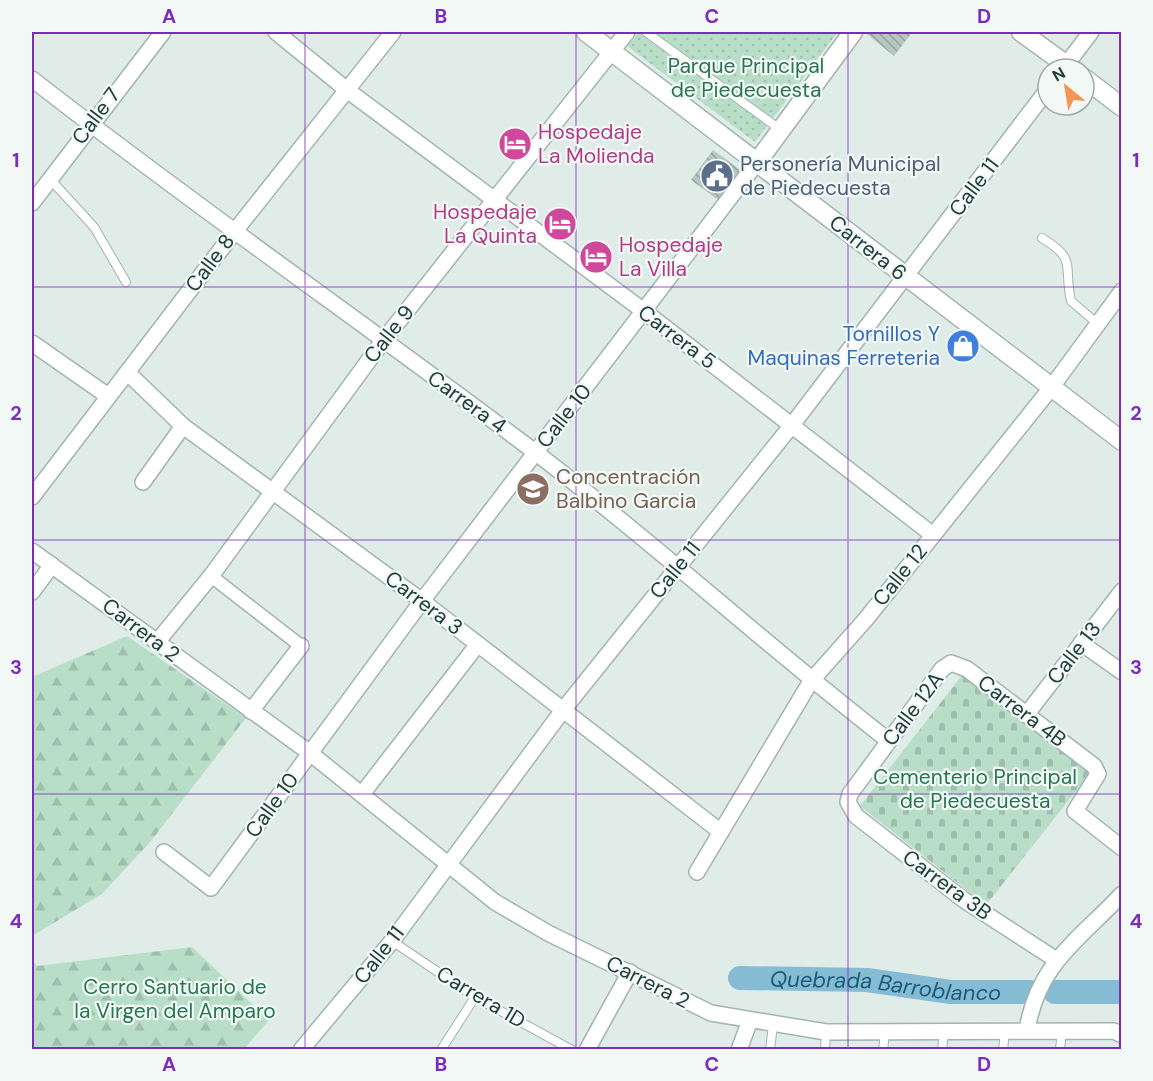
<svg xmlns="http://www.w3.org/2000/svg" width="1153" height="1081" viewBox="0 0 1153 1081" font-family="'DM Sans',sans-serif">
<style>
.forest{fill:url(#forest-firs)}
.cemetery{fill:url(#cemetery-stones)}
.park{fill:url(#park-dots)}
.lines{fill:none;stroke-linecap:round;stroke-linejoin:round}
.river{stroke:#86bcd3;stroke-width:24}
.building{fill:url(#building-back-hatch)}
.service-casing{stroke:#a3b4b0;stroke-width:10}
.pedestrian-casing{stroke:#a3b4b0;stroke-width:15}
.minor-casing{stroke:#a3b4b0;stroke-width:18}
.tertiary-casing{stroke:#a3b4b0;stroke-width:21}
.service{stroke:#fff;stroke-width:8}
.pedestrian{stroke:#fff;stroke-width:12}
.minor{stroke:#fff;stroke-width:15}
.tertiary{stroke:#fff;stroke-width:18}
.grid{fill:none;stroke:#7b2cbf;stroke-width:1.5;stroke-opacity:0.55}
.labels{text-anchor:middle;stroke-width:4.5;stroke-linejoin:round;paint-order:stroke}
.park-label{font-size:21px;fill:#297552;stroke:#f1f8f6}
.street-label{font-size:21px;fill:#203d39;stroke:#f1f8f6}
.hotel-label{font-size:21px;fill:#b23c85;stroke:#f1f8f6;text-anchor:start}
.service-label{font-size:21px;fill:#4e5e75;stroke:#f1f8f6;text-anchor:start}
.shop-label{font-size:21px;fill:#366cbe;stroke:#f1f8f6;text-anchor:end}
.education-label{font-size:21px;fill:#785e54;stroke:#f1f8f6;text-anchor:start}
.water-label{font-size:22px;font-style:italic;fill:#195c7a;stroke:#f1f8f6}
.neatline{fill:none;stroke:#7b2cbf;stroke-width:2}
.grid-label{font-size:20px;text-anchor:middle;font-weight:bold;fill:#7b2cbf}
</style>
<defs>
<pattern id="forest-firs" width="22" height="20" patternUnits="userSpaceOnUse" patternTransform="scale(1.5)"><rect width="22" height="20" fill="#b8dec8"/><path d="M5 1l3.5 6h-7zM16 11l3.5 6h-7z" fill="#9ebfad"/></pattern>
<pattern id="cemetery-stones" width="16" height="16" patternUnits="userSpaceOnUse" patternTransform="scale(1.5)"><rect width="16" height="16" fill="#b8dec8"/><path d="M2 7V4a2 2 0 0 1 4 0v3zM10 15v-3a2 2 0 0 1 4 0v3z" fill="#9ebfad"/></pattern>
<pattern id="park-dots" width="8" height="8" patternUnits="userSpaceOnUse" patternTransform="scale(1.5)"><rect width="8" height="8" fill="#b8dec8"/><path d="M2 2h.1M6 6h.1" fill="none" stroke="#9ebfad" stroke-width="1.8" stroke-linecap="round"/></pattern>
<pattern id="building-back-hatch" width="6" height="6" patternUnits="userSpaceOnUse" patternTransform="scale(1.5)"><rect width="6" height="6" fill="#b6c7c2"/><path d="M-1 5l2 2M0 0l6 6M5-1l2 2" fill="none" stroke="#94a39f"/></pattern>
</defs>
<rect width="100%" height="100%" fill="#e0ece8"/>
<g class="forest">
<path d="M 127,636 L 246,718 L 151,841 L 102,894 L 32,936 L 32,677 Z"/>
<path d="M 192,947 L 269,1020 L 244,1049 L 32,1049 L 32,960 L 37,966 Z"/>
</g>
<path class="cemetery" d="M 963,674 L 1091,772 L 986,905 L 860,806 Z"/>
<path class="park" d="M 639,32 L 838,32 L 755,142 L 627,46 Z"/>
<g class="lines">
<g class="river">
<path id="s1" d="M 740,978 L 867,980 L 951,992 L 1030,992"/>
<path d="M 1055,992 L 1122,992"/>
</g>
</g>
<g class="building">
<path d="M 869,32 L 908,32 L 911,34 L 894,56 L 867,34 Z"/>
<path d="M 713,150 L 743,172 L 721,202 L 691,180 Z"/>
</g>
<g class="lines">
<defs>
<g id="service">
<path d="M 646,32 L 781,130"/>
<path d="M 50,179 L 94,227 L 126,282"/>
<path d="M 1042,238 C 1078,260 1063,265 1071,301 L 1098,324"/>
<path d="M 392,941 L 475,997 L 572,1050"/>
<path d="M 441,1050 L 475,997"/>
<path d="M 770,1050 L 773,1025"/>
<path d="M 825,1050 L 826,1032"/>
<path d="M 883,1050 L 885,1032"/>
<path d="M 942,1050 L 944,1033"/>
<path d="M 1003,1050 L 1005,1031"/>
<path d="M 1060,1050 L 1062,1030"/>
</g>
<path id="pedestrian" d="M 211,576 L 301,646"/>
<g id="minor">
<path d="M 276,32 L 347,90 L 645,312 L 933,535"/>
<path d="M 1063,69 L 1091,32"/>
<path d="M 32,79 C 196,207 368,326 535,452 C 656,544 769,648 889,741"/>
<path d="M 32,203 L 163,32"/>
<path d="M 32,343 L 108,396"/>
<path d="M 128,373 L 183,426 L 422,601 L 721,832"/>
<path d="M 143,482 L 183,426"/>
<path d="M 32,497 L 235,231 L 393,32"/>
<path d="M 32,551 L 310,753 L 495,902 L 548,933 L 711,1013 L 826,1032 L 1114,1031 L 1122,1035"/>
<path d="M 32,592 L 52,565"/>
<path d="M 157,642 L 211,576 L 383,341 L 627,32"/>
<path d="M 1081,643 L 1122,672"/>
<path d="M 251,711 L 301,646"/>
<path d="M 1026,715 L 1122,591"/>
<path d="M 362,794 L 478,644"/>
<path d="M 164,852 L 211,888 L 422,601 L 758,161"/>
<path d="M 697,872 L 811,681 L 866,619 L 1051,388 L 1122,291"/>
<path d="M 1055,959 L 964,900 L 856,816 L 848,802 L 850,794 L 942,669 L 951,663 L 967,669 L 1094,766 L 1098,774 L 1075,811 L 1122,848"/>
<path d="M 1027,1030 C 1038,963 1079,940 1122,894"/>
<path d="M 301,1050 L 392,941 L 563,710 L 792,425 L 1048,89"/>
<path d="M 587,1050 L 630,972"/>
<path d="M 739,1050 L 750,1020"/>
</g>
<g id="tertiary">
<path d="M 586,32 L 1122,441"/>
<path d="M 1021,32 L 1072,69"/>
<path d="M 1084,78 L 1122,107"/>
<path d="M 758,161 L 853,32"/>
</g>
</defs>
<use href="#service" class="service-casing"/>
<use href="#pedestrian" class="pedestrian-casing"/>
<use href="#minor" class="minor-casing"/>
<use href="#tertiary" class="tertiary-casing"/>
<use href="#service" class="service"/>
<use href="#pedestrian" class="pedestrian"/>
<use href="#minor" class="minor"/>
<use href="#tertiary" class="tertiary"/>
</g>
<path class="grid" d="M 305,32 L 305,1050M 576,32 L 576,1050M 848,32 L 848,1050M 32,287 L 1122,287M 32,540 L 1122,540M 32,794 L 1122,794"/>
<defs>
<symbol id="hotel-disc" viewBox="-11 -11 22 22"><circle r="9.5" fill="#d1479c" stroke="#f1f8f6"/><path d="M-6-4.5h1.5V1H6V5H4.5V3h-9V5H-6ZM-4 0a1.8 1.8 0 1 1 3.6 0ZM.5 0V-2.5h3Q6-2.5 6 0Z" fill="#fff"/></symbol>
<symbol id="civic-disc" viewBox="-11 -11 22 22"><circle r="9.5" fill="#5c6f8a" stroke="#f1f8f6"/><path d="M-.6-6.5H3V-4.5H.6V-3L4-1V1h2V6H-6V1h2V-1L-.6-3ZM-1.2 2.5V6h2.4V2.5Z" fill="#fff"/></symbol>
<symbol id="shop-disc" viewBox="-11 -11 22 22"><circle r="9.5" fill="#3f7fe0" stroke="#f1f8f6"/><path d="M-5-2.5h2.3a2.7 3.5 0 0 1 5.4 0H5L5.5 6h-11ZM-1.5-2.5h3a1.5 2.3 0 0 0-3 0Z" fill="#fff"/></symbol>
<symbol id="school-disc" viewBox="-11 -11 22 22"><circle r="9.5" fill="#8d6e63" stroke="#f1f8f6"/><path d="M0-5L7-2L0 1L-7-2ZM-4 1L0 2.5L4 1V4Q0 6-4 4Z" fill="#fff"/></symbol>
</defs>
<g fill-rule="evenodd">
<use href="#hotel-disc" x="496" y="125" width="38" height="38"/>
<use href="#civic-disc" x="698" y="157" width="38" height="38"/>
<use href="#hotel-disc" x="541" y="205" width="38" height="38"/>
<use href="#hotel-disc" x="577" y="238" width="38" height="38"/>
<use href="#shop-disc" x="944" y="327" width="38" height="38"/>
<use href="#school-disc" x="514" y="470" width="38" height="38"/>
</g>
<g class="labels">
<g class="park-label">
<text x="746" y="73">Parque Principal<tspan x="746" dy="24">de Piedecuesta</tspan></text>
<text x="975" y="784">Cementerio Principal<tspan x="975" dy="24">de Piedecuesta</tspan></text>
<text x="175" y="994">Cerro Santuario de<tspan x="175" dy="24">la Virgen del Amparo</tspan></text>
</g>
<g class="street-label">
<text transform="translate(96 116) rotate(-53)" y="7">Calle 7</text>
<text transform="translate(974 187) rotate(-53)" y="7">Calle 11</text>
<text transform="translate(868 248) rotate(38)" y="7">Carrera 6</text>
<text transform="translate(210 263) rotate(-53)" y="7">Calle 8</text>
<text transform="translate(389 334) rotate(-52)" y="7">Calle 9</text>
<text transform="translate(677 337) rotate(37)" y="7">Carrera 5</text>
<text transform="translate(467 402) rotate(36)" y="7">Carrera 4</text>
<text transform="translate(564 416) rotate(-52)" y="7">Calle 10</text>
<text transform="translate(675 570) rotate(-51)" y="7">Calle 11</text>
<text transform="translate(900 575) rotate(-51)" y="7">Calle 12</text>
<text transform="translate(424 603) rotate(37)" y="7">Carrera 3</text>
<text transform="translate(141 630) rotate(37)" y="7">Carrera 2</text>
<text transform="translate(1074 653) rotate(-52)" y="7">Calle 13</text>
<text transform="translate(913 709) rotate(-53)" y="7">Calle 12A</text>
<text transform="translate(1022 711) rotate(37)" y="7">Carrera 4B</text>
<text transform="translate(272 805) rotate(-54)" y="7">Calle 10</text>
<text transform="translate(947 885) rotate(36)" y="7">Carrera 3B</text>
<text transform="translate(379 955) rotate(-52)" y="7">Calle 11</text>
<text transform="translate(648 982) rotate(27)" y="7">Carrera 2</text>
<text transform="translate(481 997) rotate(31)" y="7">Carrera 1D</text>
</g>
<g class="hotel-label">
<text x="538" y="139">Hospedaje<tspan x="538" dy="24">La Molienda</tspan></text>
<text x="537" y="219" text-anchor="end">Hospedaje<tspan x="537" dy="24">La Quinta</tspan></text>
<text x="619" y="252">Hospedaje<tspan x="619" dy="24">La Villa</tspan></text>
</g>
<g class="service-label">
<text x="740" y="171">Personería Municipal<tspan x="740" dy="24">de Piedecuesta</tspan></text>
</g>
<g class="shop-label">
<text x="940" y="341">Tornillos Y<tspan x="940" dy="24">Maquinas Ferreteria</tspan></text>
</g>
<g class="education-label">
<text x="556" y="484">Concentración<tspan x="556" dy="24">Balbino Garcia</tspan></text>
</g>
<g class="water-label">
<text dy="8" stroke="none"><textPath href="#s1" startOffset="146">Quebrada Barroblanco</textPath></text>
</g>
</g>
<rect width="1153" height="1081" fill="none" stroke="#f1f8f6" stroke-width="66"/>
<g transform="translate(1066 87) rotate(330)"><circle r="28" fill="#f1f8f6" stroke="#9dadaa" stroke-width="1.5"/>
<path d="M0-4.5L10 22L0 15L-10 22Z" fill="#f69454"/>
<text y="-9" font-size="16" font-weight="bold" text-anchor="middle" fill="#203d39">N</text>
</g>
<rect x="33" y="33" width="1087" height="1015" class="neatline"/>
<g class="grid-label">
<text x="169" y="23">A</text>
<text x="441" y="23">B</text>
<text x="712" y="23">C</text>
<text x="984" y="23">D</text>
<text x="16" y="167">1</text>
<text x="1136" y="167">1</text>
<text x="16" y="420">2</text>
<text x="1136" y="420">2</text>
<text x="16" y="674">3</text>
<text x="1136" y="674">3</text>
<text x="16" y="928">4</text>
<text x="1136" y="928">4</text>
<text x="169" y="1071">A</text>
<text x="441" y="1071">B</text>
<text x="712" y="1071">C</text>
<text x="984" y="1071">D</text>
</g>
</svg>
